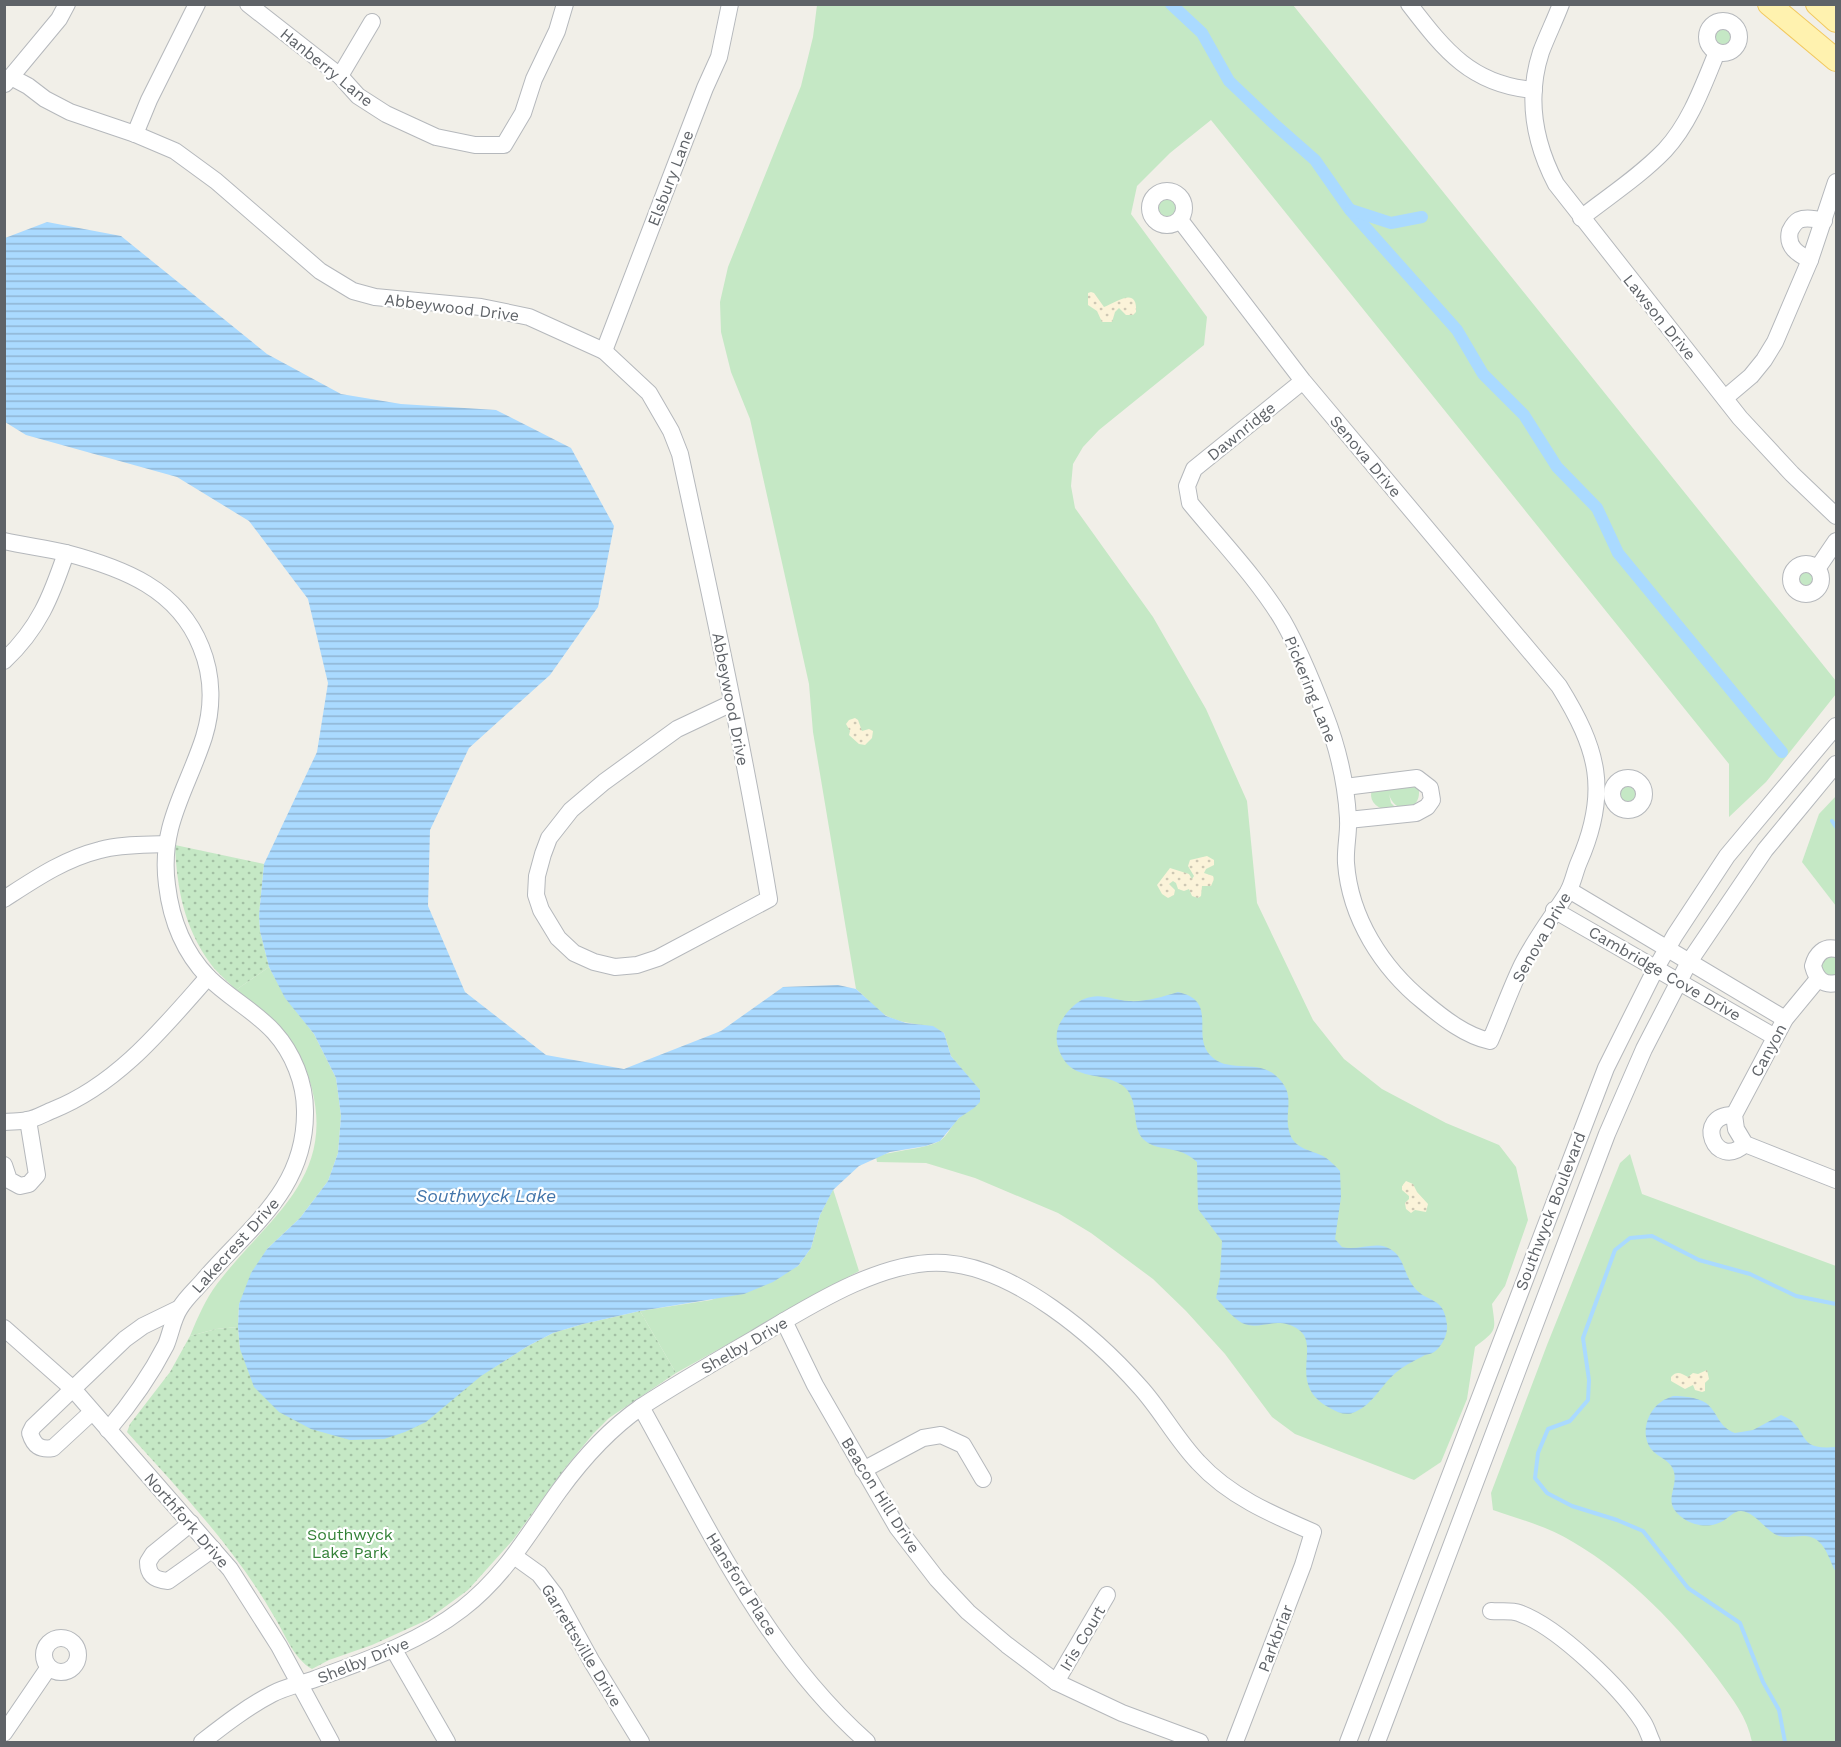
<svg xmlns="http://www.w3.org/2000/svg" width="1841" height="1747" viewBox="0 0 1841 1747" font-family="'Work Sans',sans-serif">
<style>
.green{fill:#c5e8c5}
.sand{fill:url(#sand-dots)}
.park{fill:url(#park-dots)}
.water{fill:url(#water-rules)}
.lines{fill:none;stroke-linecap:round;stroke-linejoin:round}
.stream{stroke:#aadaff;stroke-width:4}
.canal{stroke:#aadaff;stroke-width:12}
.minor-casing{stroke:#b5b8bc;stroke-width:18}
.major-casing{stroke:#f2c960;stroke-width:24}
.minor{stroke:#fff;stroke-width:16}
.major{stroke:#fff2af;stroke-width:22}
.labels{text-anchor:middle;stroke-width:4.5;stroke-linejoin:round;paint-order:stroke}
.street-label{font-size:16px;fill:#5f6368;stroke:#fff}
.park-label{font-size:16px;fill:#348238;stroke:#fff}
.water-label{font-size:18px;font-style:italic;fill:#4174aa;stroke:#fff}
</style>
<defs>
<pattern id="sand-dots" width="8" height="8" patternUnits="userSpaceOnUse" patternTransform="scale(1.5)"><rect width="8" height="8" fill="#fbf3d9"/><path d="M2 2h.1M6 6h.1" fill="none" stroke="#cec8b4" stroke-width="1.8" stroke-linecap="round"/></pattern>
<pattern id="park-dots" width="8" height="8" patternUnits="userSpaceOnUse" patternTransform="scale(1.5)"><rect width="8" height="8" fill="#c5e8c5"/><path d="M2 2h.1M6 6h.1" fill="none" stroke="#a3c0a4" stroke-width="1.8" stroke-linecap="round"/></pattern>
<pattern id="water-rules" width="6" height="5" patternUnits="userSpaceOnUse" patternTransform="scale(1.5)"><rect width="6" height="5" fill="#aadaff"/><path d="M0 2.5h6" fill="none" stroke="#8eb4d2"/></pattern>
</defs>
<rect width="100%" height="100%" fill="#f1efe8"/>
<g class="green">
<path d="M 817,5 L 1293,5 L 1836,681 L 1836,694 L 1766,782 L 1729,817 L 1729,764 L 1211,120 L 1170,153 L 1137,186 L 1131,214 L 1207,317 L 1204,345 L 1099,430 L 1083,447 L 1073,464 L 1071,486 L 1075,508 L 1153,617 L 1206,709 L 1247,801 L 1257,903 L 1313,1020 L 1344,1059 L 1382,1089 L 1446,1123 L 1499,1145 L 1516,1167 L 1528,1220 L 1505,1286 L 1492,1304 C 1496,1332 1497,1330 1475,1347 L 1467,1399 L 1441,1462 L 1414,1480 L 1295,1434 L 1272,1417 L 1225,1354 L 1186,1311 L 1153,1279 L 1091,1233 L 1058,1213 L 975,1178 L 926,1163 L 877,1162 L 876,1157 C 893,1150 929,1149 941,1140 C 948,1135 952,1124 959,1118 C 972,1107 979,1110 979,1090 L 951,1056 L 944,1033 C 927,1022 907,1026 889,1017 C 877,1012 866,997 856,989 L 813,732 L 809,684 L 750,419 L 731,372 L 721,332 L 720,302 L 728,267 L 801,86 L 813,37 Z"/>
<circle cx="1724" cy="37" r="9"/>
<circle cx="1169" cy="208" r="15"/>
<circle cx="1807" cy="574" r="15"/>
<circle cx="1628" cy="794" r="15"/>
<path d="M 1374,785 L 1418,786 C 1425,810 1395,817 1389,794 L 1391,803 L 1395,807 L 1383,809 C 1371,805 1368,795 1374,785 Z"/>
<path d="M 1836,796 L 1836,906 L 1802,862 L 1819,814 Z"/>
<path d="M 1836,952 L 1836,981 L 1829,981 L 1817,961 Z"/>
<path d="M 269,967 L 286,998 L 314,1034 L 336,1078 L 341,1116 L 338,1153 L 328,1181 L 300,1218 L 267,1249 L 239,1304 L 238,1327 L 216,1329 L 190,1336 C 198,1317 205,1300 217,1284 C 265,1220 335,1181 312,1089 C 308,1074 302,1056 292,1044 C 276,1024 254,1008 236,990 Z"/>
<path d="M 1630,1154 L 1642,1194 L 1836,1266 L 1836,1742 L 1752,1742 C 1747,1717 1733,1700 1718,1679 C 1679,1627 1630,1575 1573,1542 C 1549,1527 1519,1519 1493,1510 L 1491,1493 L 1547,1345 L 1620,1163 Z"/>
<path d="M 833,1189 L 859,1271 L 676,1373 L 640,1311 L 711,1300 L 798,1266 L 811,1248 L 820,1215 Z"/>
</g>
<g class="sand">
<path d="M 1091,292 L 1094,293 L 1104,307 C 1115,303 1138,285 1136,312 L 1133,315 L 1126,315 L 1119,308 L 1115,312 L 1112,322 L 1102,322 L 1097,311 L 1088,305 L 1088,293 Z"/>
<path d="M 855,718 L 858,720 L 862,731 L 869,729 L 873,731 L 872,738 L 865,745 L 859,744 L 849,735 L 850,731 L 846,724 L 849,720 Z"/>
<path d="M 1207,856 L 1214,860 L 1214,865 L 1206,869 L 1204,873 L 1213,876 L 1214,879 L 1211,886 L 1202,886 L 1201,896 L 1198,898 L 1192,896 L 1189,889 L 1184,891 L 1178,889 L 1176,883 L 1173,881 L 1169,884 L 1175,890 L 1174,895 L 1168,898 L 1162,894 L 1157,885 L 1170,868 L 1189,874 L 1192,879 L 1194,876 L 1188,866 L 1190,860 Z"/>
<path d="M 1406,1181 L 1413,1184 L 1417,1192 L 1428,1204 L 1426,1212 L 1415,1210 L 1411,1213 L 1406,1209 L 1405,1203 L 1409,1199 L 1409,1196 L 1402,1190 L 1402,1186 Z"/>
<path d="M 1707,1370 L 1709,1379 L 1705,1383 L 1705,1391 L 1702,1392 L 1695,1390 L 1693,1385 L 1685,1389 L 1671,1381 L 1671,1377 C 1678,1370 1681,1374 1688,1377 L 1693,1373 L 1698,1374 Z"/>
</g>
<g class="park">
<path d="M 175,845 L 264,864 L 259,915 L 260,931 L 269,967 L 236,990 C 228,981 217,973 210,963 C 184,927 177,889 175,845 Z"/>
<path d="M 640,1311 L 676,1373 L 609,1418 L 593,1434 L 565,1468 L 513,1540 L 468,1590 L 427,1620 L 372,1645 L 329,1660 L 312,1669 C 294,1659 286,1636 275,1618 C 235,1548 181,1492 127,1432 L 130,1424 L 170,1372 L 190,1336 L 216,1329 L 238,1327 L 240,1349 L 480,1376 L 528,1346 L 553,1333 L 583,1324 Z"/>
</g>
<g class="water">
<path d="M 47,222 L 121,236 L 267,354 L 341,394 L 401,404 L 496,410 L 571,448 L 614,526 L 598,607 L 550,675 L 469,748 L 430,830 L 428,906 L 465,992 L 546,1055 L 624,1069 L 721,1031 L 783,987 L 838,985 L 856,989 L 886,1016 L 906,1023 L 933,1026 L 944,1033 L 951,1056 L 980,1090 L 980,1102 L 974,1108 L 959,1118 L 940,1141 L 926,1146 L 890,1152 L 859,1166 L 833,1190 L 820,1215 L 811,1248 L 798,1266 L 773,1282 L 744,1294 L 640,1311 L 583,1324 L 553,1333 L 528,1346 L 481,1376 L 426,1422 L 405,1432 L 384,1439 L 350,1440 L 311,1429 L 279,1412 L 254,1387 L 240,1349 L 238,1327 L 239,1304 L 251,1273 L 267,1249 L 300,1218 L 328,1181 L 338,1153 L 341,1116 L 336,1078 L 314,1034 L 285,998 L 269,967 L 260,931 L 259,915 L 264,864 L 317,752 L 328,683 L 308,599 L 249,521 L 177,477 L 26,435 L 5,422 L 5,238 Z"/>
<path d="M 1178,992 C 1219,1001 1191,1034 1210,1055 C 1227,1074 1257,1059 1275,1075 C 1299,1095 1282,1112 1290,1134 C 1295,1149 1311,1150 1323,1156 C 1330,1160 1335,1166 1340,1171 L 1341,1197 L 1335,1239 L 1342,1247 C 1356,1251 1373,1242 1386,1247 C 1405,1254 1403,1274 1414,1287 C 1427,1304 1444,1295 1447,1325 C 1448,1334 1442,1347 1434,1352 C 1431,1354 1428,1354 1425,1355 C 1416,1360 1405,1365 1398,1371 C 1382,1383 1374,1404 1355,1412 C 1347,1416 1338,1413 1330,1408 C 1286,1385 1321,1346 1299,1330 C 1276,1314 1261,1332 1242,1323 C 1233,1318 1223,1306 1216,1298 L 1220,1277 L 1222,1241 L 1198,1209 L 1197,1162 C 1179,1144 1157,1153 1143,1139 C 1130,1125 1141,1099 1122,1085 C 1099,1070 1069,1083 1058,1047 C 1056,1040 1056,1032 1059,1025 C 1064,1015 1074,1003 1084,999 C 1100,992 1113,1000 1129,1001 C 1145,1002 1162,997 1178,992 Z"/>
<path d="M 1673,1396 C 1683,1396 1697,1397 1706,1403 C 1718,1412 1718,1427 1735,1433 L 1753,1430 L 1781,1415 C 1812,1427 1792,1451 1836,1447 L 1836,1572 C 1830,1563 1828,1549 1818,1541 C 1806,1531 1792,1540 1779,1536 C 1765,1531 1756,1512 1741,1511 C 1733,1511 1728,1519 1721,1522 C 1707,1529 1690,1525 1679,1515 C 1663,1501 1678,1488 1674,1472 C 1671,1460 1659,1458 1652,1450 C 1640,1436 1646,1412 1661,1402 C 1664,1399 1669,1398 1673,1396 Z"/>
</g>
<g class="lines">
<g class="stream">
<path d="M 1832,821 L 1836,827"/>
<path d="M 1785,1742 L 1779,1710 L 1763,1682 L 1740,1623 L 1688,1588 L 1643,1531 L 1617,1520 L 1572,1506 L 1547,1493 L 1535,1478 L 1538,1453 L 1548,1429 L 1570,1421 L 1588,1400 L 1589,1380 L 1583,1338 L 1615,1250 L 1630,1238 L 1652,1236 L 1699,1260 L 1750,1274 L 1796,1296 L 1836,1304"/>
</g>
<g class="canal">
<path d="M 1171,4 L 1202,33 L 1229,81 L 1273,123 L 1315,160 L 1350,210 L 1457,330 L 1483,374 L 1524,415 L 1557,467 L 1597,508 L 1618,553 L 1782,752"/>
<path d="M 1351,210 L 1391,223 L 1422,217"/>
</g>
<defs>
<g id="minor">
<path d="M 248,4 L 340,76 L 358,96 L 386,114 L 436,137 L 475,145 L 504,145 L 523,113 L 534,79 L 557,31 L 565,4"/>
<path d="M 1409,4 C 1445,51 1472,85 1534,90"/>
<path d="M 1561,4 C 1555,20 1547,36 1541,52 C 1526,98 1534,142 1556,184 L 1740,418 L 1792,474 L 1836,516"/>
<circle cx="1723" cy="37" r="16"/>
<path d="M 340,76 L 372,22"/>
<path d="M 11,77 L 28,86 L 45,99 L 70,112 L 135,134 L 175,151 L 216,181 L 320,271 L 353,291 L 375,297 L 481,307 L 529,317 L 604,351 L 649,393 L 671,431 L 680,454 C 712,602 744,750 769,899 L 658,958 L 637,965 L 615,967 L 594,962 L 574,953 L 558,938 L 541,910 L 536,895 L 537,876 L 543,854 L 549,838 L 571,810 L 604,782 L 677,729 L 732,703"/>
<path d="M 5,84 L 59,19 L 67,4"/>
<path d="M 135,134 L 149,100 L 197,4"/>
<circle cx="1167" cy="208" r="17"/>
<path d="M 1581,218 C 1609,196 1640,176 1665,150 C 1690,123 1703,86 1717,52"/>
<path d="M 1180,220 L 1303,381 L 1559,686 C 1598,749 1610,791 1579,862 C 1575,871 1573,883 1568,892 C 1553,916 1535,939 1522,965 C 1510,990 1501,1016 1490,1041 C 1466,1036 1443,1018 1424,1002 C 1382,968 1350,918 1346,863 C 1345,848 1349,833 1348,818 C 1346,782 1337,745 1324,712 C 1312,681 1299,649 1283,621 C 1257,578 1221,541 1190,503 L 1187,486 L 1194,469 L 1303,381"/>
<path d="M 1810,260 C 1798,254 1786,247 1790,231 C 1792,227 1795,222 1799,220 C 1806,217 1816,219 1824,221"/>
<path d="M 604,351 L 705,88 L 719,57 L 730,4"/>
<path d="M 1725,398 L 1751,376 L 1764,360 L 1775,342 L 1810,260 L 1836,182"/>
<path d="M 4,541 C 25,546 46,548 66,553 C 123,568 178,589 201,647 C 213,676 213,708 204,737 C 187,790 159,826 167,885 C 171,919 184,952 208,977 C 229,998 255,1011 274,1032 C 293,1053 305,1083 305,1111 C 306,1190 249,1227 202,1282 C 195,1290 186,1298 180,1308 C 173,1318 171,1333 166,1345 C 150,1376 131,1403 108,1430"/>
<circle cx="1806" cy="579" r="15"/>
<path d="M 1817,569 L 1836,541"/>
<path d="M 4,661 C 39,628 51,597 66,553"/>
<circle cx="1628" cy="794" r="16"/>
<path d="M 1345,787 L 1417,778 L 1430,788 L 1432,800 L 1427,807 L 1416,813 L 1348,820"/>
<path d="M 1569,890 L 1785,1019"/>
<path d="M 4,899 C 35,879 64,859 100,850 C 121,844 145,845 166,844"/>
<path d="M 1554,910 L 1775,1037"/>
<path d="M 1836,949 C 1824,946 1816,954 1813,966 C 1816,978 1823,986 1836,983"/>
<path d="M 1818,979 L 1785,1019 L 1734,1115 L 1736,1129 L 1745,1144 L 1836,1180"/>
<path d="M 1734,1115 C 1693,1114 1715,1172 1745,1144"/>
<path d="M 4,1122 C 12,1121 20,1122 27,1120 C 36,1119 45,1113 53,1110 C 118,1084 163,1028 208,977"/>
<path d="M 4,1165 L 9,1180 L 20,1186 L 29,1184 L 37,1175 L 28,1120"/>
<path d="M 784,1321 L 815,1385 L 897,1527 L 937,1579 L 968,1612 L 1007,1645 L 1056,1682 L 1122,1713 L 1200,1742"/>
<path d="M 4,1328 L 73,1389 L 230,1569 L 279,1646 L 331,1742"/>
<path d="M 641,1407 C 707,1525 764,1651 867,1742"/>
<path d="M 92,1412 L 53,1448 C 40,1450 34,1446 30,1433 L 33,1427 L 125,1339 L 143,1326 L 178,1309"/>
<path d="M 863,1470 L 923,1438 L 941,1435 L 963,1445 L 983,1479"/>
<path d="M 191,1523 L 153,1554 L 148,1562 C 148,1576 155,1580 168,1581 L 213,1549"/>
<path d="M 514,1556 L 539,1574 L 555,1595 L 592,1662 L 641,1742"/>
<path d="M 1491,1611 C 1500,1612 1511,1610 1519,1613 C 1558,1627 1620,1687 1643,1722 C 1647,1728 1649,1736 1652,1742"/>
<circle cx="61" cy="1655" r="17"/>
<path d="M 394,1650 L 447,1742"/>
<path d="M 1056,1682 L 1107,1595"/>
<path d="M 4,1733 L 49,1667"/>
<path d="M 202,1742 C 224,1725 247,1707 272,1694 C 285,1687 301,1684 315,1679 C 367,1660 418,1643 462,1609 C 505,1576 528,1534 559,1491 C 583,1458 608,1430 641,1407 C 678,1383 716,1361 754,1339 C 806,1308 883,1258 945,1263 C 1015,1268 1095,1336 1140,1387 C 1161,1410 1176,1439 1198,1462 C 1229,1496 1271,1514 1313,1532 L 1303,1565 L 1235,1742"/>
<path d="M 1348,1742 L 1606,1068 L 1656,968 L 1675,935 L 1727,856 L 1836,726"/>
<path d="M 1377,1742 L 1607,1134 L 1644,1049 L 1689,962 L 1765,850 L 1836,764"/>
</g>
<g id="major">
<path d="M 1769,4 L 1836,60"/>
<path d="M 1817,4 L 1836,21"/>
</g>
</defs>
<use href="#minor" class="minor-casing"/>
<use href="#major" class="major-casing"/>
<use href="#minor" class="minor"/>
<use href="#major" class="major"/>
</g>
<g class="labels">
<g class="street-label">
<text transform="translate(327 67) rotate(39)" y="6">Hanberry Lane</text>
<text transform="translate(670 178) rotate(-69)" y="6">Elsbury Lane</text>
<text transform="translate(452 307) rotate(7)" y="6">Abbeywood Drive</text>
<text transform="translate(1660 317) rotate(51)" y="6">Lawson Drive</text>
<text transform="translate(1241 431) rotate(-39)" y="6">Dawnridge</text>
<text transform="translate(1366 456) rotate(50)" y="6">Senova Drive</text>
<text transform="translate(1311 689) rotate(68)" y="6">Pickering Lane</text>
<text transform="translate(731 699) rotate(79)" y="6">Abbeywood Drive</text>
<text transform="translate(1541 937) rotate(-60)" y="6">Senova Drive</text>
<text transform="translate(1665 973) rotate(30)" y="6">Cambridge Cove Drive</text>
<text transform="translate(1768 1050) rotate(-62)" y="6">Canyon</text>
<text transform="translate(1550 1211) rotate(-69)" y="6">Southwyck Boulevard</text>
<text transform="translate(235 1245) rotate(-48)" y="6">Lakecrest Drive</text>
<text transform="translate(744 1345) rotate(-30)" y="6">Shelby Drive</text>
<text transform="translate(881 1495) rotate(58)" y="6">Beacon Hill Drive</text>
<text transform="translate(187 1520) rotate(49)" y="6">Northfork Drive</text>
<text transform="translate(742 1584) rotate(58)" y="6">Hansford Place</text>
<text transform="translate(1082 1638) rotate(-59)" y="6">Iris Court</text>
<text transform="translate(1275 1638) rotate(-69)" y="6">Parkbriar</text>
<text transform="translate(582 1645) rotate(59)" y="6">Garrettsville Drive</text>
<text transform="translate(363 1660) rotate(-22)" y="6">Shelby Drive</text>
</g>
<g class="park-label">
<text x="350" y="1540">Southwyck<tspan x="350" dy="18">Lake Park</tspan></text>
</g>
<g class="water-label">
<text x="486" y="1202">Southwyck Lake</text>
</g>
</g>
<rect width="1841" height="1747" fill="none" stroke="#5f6368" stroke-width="12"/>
</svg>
